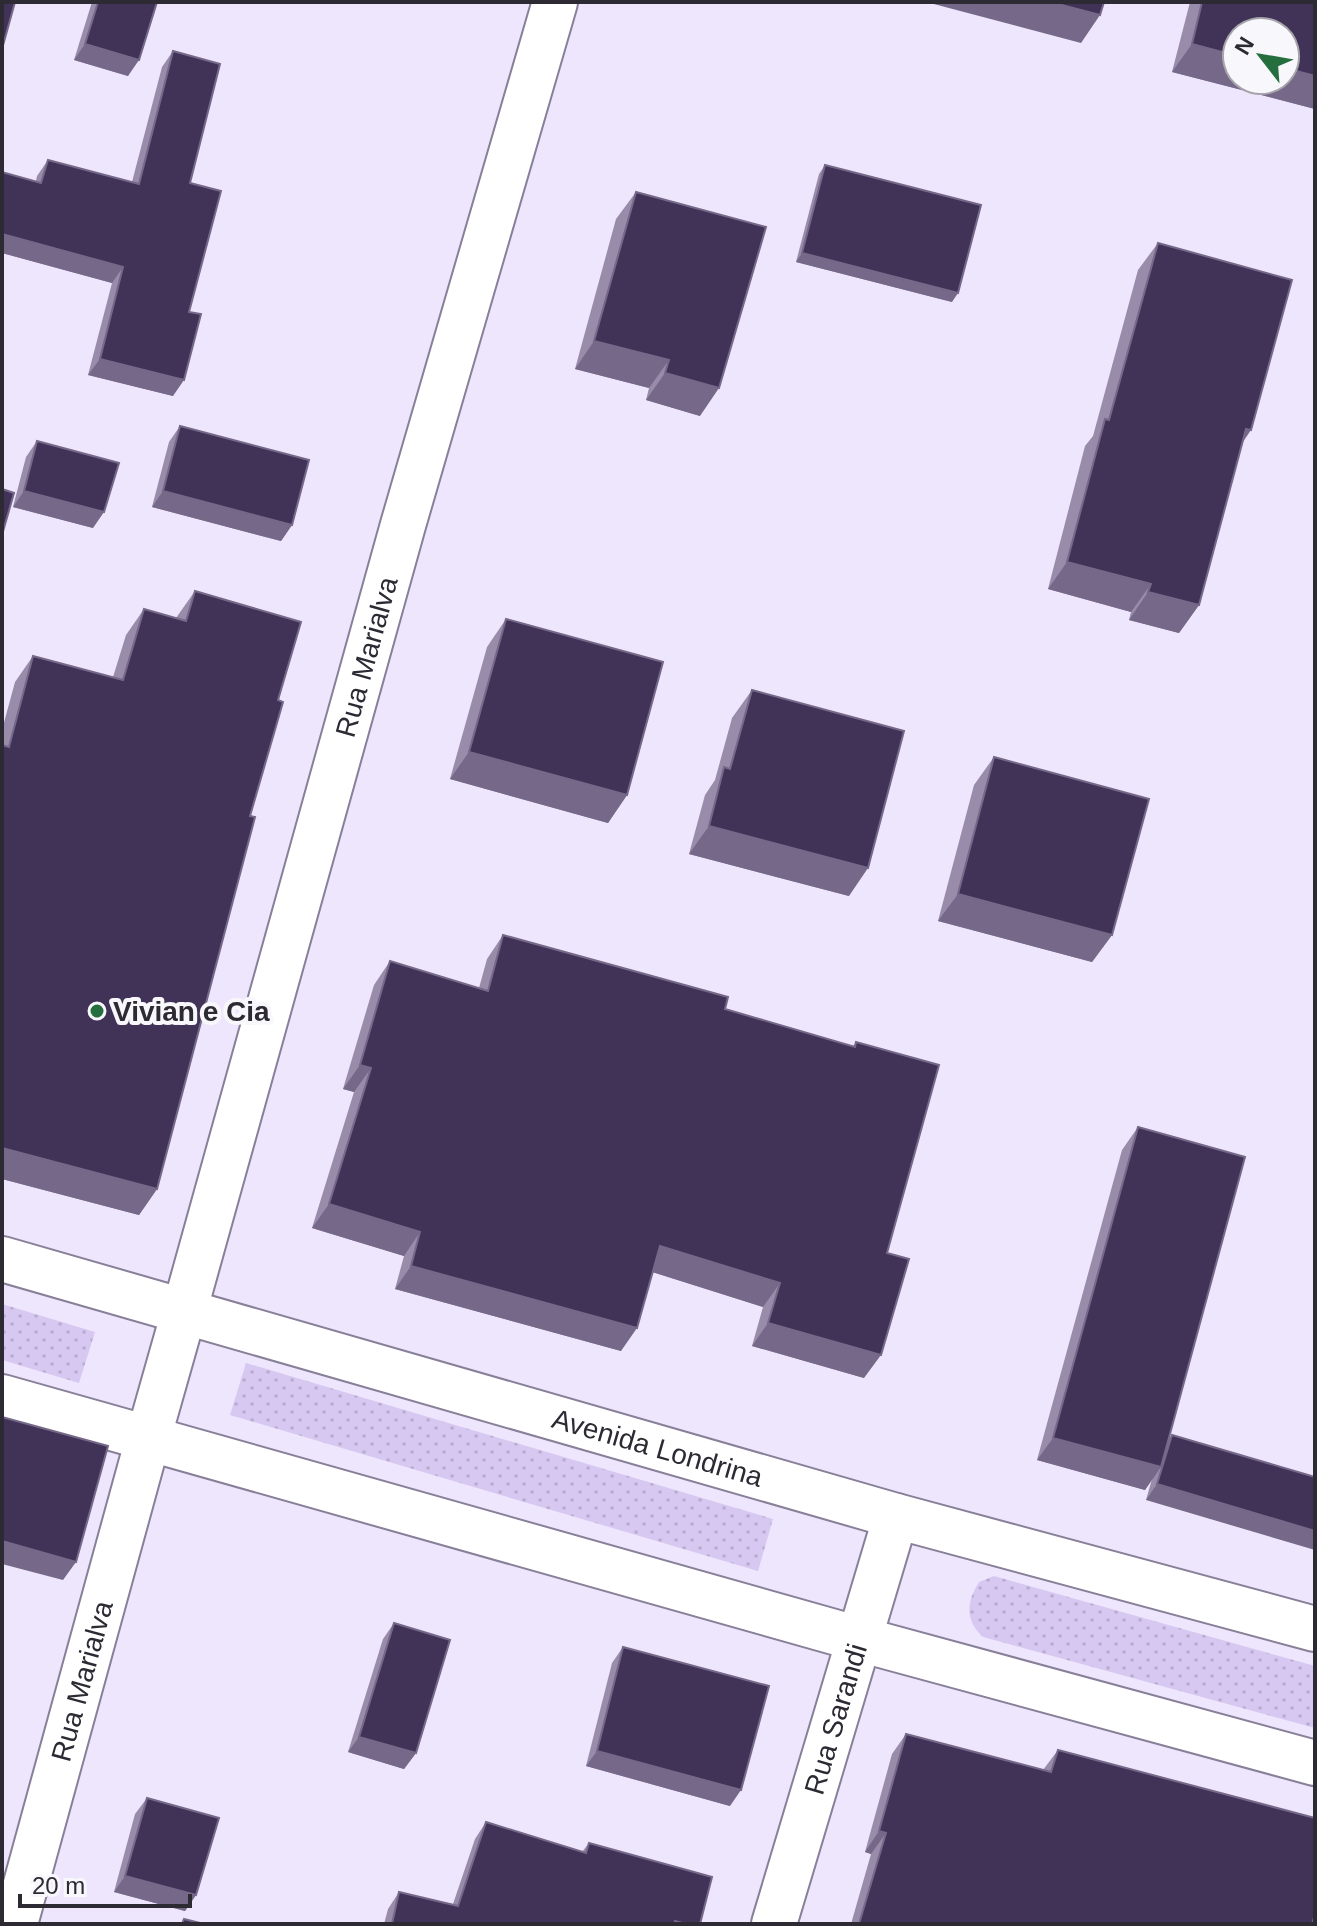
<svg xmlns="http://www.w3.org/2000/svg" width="1317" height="1926" viewBox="0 0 1317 1926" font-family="Helvetica,sans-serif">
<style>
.park{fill:url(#park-dots)}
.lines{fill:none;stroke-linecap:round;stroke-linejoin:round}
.minor-casing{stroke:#887f98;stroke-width:48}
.major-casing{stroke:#887f98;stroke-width:48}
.minor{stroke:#fff;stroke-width:44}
.major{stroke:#fff;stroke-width:44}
.wall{fill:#988caa}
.shaded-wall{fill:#756888}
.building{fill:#413257;stroke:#756888;stroke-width:2}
.poi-dot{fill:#246f3d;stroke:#f8f7fc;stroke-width:3}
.labels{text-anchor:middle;stroke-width:8;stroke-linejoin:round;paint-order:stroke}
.street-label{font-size:28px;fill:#2d2a34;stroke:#f8f7fc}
.poi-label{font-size:28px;font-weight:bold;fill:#2d2a34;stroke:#f8f7fc;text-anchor:start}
</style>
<defs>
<pattern id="park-dots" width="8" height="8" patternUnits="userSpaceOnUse" patternTransform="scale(2)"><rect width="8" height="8" fill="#d7c8f2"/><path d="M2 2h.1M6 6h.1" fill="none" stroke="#b9acd0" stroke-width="1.8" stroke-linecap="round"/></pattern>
</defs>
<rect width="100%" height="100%" fill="#eee6fc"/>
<g class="park">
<path d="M 2,1304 L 95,1332 L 79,1383 L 2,1360 Z"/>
<path d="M 246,1363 L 773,1519 L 758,1571 L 230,1415 Z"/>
<path d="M 994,1576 L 1315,1666 L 1315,1728 L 983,1637 C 965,1620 966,1603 979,1582 Z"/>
</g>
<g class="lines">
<defs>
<g id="minor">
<path id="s1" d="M 184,1312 L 403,525 L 555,2"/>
<path id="s2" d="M 15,1924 L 148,1439"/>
<path id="s3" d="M 774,1924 L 896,1516"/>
</g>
<g id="major">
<path id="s4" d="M 2,1259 L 896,1516 L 1315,1629"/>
<path d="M 2,1397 L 859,1639 L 1315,1763"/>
<path d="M 148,1439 L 184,1312"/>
</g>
</defs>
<use href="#minor" class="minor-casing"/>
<use href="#major" class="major-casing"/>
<use href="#minor" class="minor"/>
<use href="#major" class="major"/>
</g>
<g class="wall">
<path d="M 92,2 L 157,2 L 128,76 L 74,60 Z"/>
<path d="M 1190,2 L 1315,2 L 1315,109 L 1172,72 Z"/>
<path d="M 173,51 L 190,183 L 189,312 L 173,396 L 88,375 L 112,283 L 2,253 L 2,172 L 36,181 L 37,176 L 48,160 L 132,182 L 162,67 Z"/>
<path d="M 825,165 L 952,302 L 796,262 L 819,174 Z"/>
<path d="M 636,192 L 700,416 L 646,400 L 649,388 L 575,369 L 616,219 Z"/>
<path d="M 1158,243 L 1242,444 L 1199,605 L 1179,633 L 1129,620 L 1131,612 L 1048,589 L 1085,446 L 1093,436 L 1138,270 Z"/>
<path d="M 180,426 L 292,525 L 281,541 L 152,507 L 169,442 Z"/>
<path d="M 37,441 L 93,528 L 13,507 L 26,457 Z"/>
<path d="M 195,591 L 278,700 L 250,816 L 157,1189 L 139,1215 L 2,1179 L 2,730 L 15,682 L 33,656 L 113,677 L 126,635 L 144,609 L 176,618 Z"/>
<path d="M 506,619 L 627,795 L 608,823 L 450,779 L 487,647 Z"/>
<path d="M 752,690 L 849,896 L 689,854 L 705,795 L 715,780 L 732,718 Z"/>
<path d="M 994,757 L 1112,935 L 1092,962 L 938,921 L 974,785 Z"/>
<path d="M 503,935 L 725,1009 L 853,1046 L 856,1042 L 887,1253 L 864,1378 L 752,1346 L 763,1307 L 652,1272 L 621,1351 L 395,1289 L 404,1256 L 312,1228 L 354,1092 L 343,1089 L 374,985 L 390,961 L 479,988 L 487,959 Z"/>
<path d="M 1138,1127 L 1168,1440 L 1172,1435 L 1315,1477 L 1146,1500 L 1152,1479 L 1145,1490 L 1037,1460 L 1122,1150 Z"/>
<path d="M 394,1623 L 416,1753 L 404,1769 L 348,1752 L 383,1639 Z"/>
<path d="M 623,1647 L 730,1806 L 586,1766 L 612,1663 Z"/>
<path d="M 906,1734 L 1043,1770 L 1058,1750 L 1312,1924 L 851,1924 L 871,1854 L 865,1852 L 892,1754 Z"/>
<path d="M 147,1798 L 196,1895 L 185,1911 L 114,1892 L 135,1814 Z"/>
<path d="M 486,1822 L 582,1852 L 589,1843 L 700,1924 L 384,1924 L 388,1909 L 399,1892 L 453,1904 L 475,1839 Z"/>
</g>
<g class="shaded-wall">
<path d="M 931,2 L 1050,2 L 1100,15 L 1081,43 L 930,3 Z"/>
<path d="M 85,44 L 139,60 L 128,76 L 74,60 Z"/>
<path d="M 1192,44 L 1237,56 L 1237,80 L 1285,80 L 1285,68 L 1315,76 L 1315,109 L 1172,72 Z"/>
<path d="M 2,234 L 123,267 L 112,283 L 2,253 Z"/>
<path d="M 802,253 L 958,293 L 952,302 L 796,262 Z"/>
<path d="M 594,341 L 669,360 L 649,388 L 575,369 Z"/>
<path d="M 100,359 L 184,380 L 173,396 L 88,375 Z"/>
<path d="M 665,373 L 719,388 L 700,416 L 646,400 Z"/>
<path d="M 1246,429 L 1251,430 L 1232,458 Z"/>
<path d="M 24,491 L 104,512 L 93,528 L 13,507 Z"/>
<path d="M 163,491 L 292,525 L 281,541 L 152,507 Z"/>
<path d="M 1067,562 L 1151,584 L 1131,612 L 1048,589 Z"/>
<path d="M 1148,592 L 1199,605 L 1179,633 L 1129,620 Z"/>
<path d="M 469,752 L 627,795 L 608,823 L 450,779 Z"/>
<path d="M 709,826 L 868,868 L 849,896 L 689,854 Z"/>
<path d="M 958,894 L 1112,935 L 1092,962 L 938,921 Z"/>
<path d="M 360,1065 L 371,1068 L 354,1092 L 343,1089 Z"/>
<path d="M 2,1148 L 157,1189 L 139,1215 L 2,1179 Z"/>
<path d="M 329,1204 L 420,1232 L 404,1256 L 312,1228 Z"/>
<path d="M 660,1246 L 780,1283 L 763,1307 L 643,1269 Z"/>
<path d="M 411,1266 L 637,1328 L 621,1351 L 395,1289 Z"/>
<path d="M 768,1323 L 881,1355 L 864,1378 L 752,1346 Z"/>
<path d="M 1053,1438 L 1161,1467 L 1145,1490 L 1037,1460 Z"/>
<path d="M 1157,1484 L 1315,1531 L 1315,1550 L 1146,1500 Z"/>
<path d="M 2,1541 L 76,1562 L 63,1580 L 2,1564 Z"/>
<path d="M 359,1737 L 416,1753 L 404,1769 L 348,1752 Z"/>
<path d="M 597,1751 L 741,1790 L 730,1806 L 586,1766 Z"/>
<path d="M 879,1831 L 886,1833 L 871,1854 L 865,1852 Z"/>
<path d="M 125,1876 L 196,1895 L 185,1911 L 114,1892 Z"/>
</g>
<g class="building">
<path d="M 2,2 L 15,2 L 2,49 Z"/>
<path d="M 98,2 L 157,2 L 139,60 L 85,44 Z"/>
<path d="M 1050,2 L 1104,2 L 1100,15 Z"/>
<path d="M 1202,2 L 1315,2 L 1315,76 L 1285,68 L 1285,32 L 1237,32 L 1237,56 L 1192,44 Z"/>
<path d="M 173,51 L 220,64 L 190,183 L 221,191 L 189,312 L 201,314 L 184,380 L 100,359 L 123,267 L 2,234 L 2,172 L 41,183 L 48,160 L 139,184 Z"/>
<path d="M 825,165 L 981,205 L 958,293 L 802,253 Z"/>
<path d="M 636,192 L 766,227 L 719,388 L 665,373 L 669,360 L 594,341 Z"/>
<path d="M 1158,243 L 1292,280 L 1251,430 L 1246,429 L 1199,605 L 1148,592 L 1151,584 L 1067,562 L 1105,419 L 1109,420 Z"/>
<path d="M 180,426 L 309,460 L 292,525 L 163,491 Z"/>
<path d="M 37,441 L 119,463 L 104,512 L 24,491 Z"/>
<path d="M 2,489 L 14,493 L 2,535 Z"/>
<path d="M 195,591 L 301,622 L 278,700 L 283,702 L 250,816 L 255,817 L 157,1189 L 2,1148 L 2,745 L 9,747 L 33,656 L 123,680 L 144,609 L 186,621 Z"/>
<path d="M 506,619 L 663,662 L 627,795 L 469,752 Z"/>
<path d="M 752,690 L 904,731 L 868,868 L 709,826 L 724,767 L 730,769 Z"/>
<path d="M 994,757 L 1149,799 L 1112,935 L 958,894 Z"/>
<path d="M 503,935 L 728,997 L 725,1009 L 855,1047 L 856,1042 L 939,1065 L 887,1253 L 909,1259 L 881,1355 L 768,1323 L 780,1283 L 660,1246 L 637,1328 L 411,1266 L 420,1232 L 329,1204 L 371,1068 L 360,1065 L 390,961 L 488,991 Z"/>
<path d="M 1138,1127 L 1245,1157 L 1161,1467 L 1053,1438 Z"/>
<path d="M 2,1417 L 108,1446 L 76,1562 L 2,1541 Z"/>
<path d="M 1172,1435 L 1315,1477 L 1315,1531 L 1157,1484 Z"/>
<path d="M 394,1623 L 450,1640 L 416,1753 L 359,1737 Z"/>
<path d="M 623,1647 L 769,1686 L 741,1790 L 597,1751 Z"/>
<path d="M 906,1734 L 1051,1772 L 1058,1750 L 1315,1818 L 1315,1914 L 1312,1924 L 859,1924 L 886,1833 L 879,1831 Z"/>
<path d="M 147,1798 L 219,1818 L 196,1895 L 125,1876 Z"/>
<path d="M 486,1822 L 586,1853 L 589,1843 L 712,1877 L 700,1924 L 686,1924 L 675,1921 L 674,1924 L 392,1924 L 399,1892 L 458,1906 Z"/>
<path d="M 184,1919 L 204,1924 L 182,1924 Z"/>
</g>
<circle class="poi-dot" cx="97" cy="1011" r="8"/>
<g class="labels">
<g class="street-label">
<text dy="10" stroke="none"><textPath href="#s1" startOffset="680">Rua Marialva</textPath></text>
<text dy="10" stroke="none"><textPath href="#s4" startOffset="682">Avenida Londrina</textPath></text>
<text dy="10" stroke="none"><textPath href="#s2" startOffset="252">Rua Marialva</textPath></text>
<text dy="10" stroke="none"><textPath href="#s3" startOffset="214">Rua Sarandi</textPath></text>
</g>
<g class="poi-label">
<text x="113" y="1021">Vivian e Cia</text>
</g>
</g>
<rect width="1317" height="1926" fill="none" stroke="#2d2a34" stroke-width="8"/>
<g transform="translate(1261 56) rotate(301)"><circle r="38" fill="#f8f7fc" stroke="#a7a5ac" stroke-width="2"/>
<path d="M0-6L14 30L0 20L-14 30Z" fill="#246f3d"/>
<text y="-12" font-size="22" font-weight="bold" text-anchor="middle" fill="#2d2a34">N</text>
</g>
<path d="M20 1894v12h170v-12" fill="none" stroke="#2d2a34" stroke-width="4"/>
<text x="32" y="1894" font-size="24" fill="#2d2a34" stroke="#f8f7fc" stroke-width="6" paint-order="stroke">20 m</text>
</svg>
